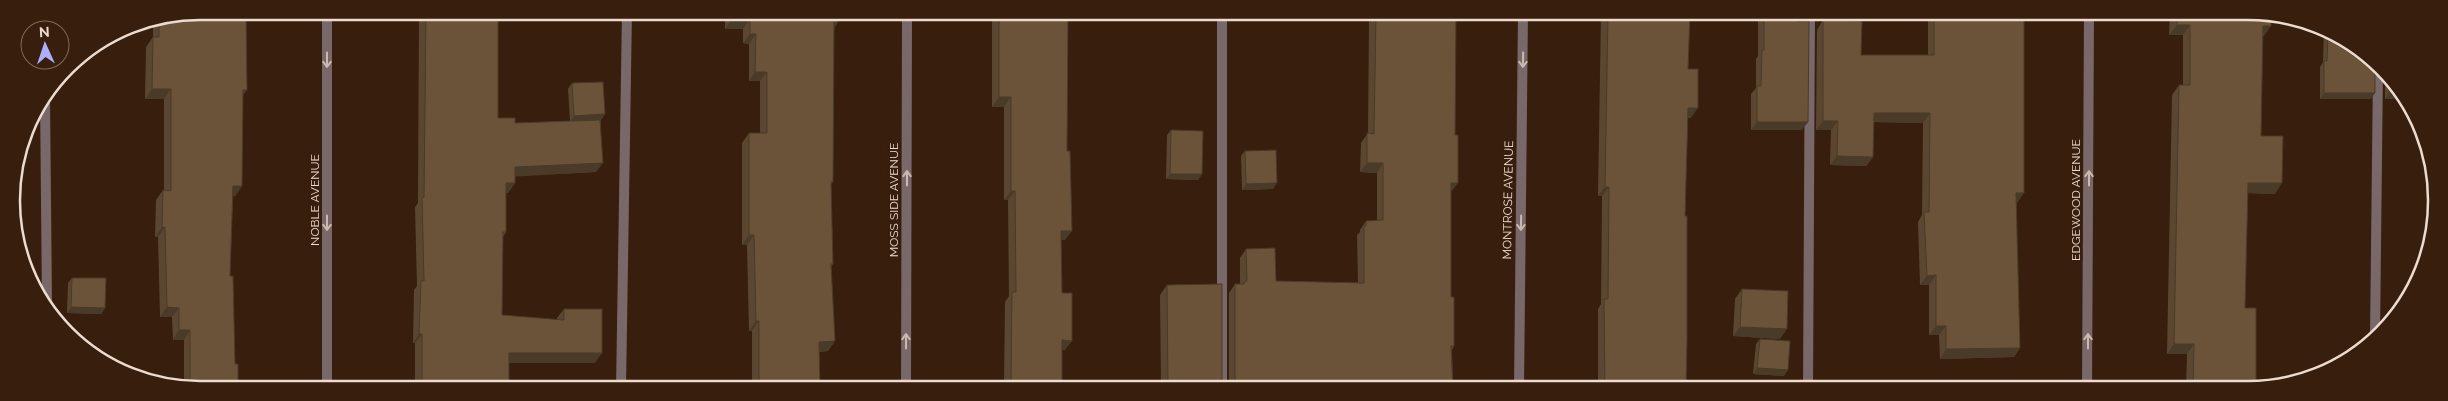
<svg xmlns="http://www.w3.org/2000/svg" width="2448" height="401" viewBox="0 0 2448 401" font-family="Raleway,sans-serif">
<style>
.lines{fill:none;stroke-linecap:round;stroke-linejoin:round}
.service{stroke:#796869;stroke-width:10}
.minor{stroke:#796869;stroke-width:10}
.wall{fill:#5b4731}
.shaded-wall{fill:#4a3a28}
.building{fill:#6a5339;stroke:#4a3a28}
.oneway{stroke:#cab8b1}
.labels{text-anchor:middle;stroke-width:5;stroke-linejoin:round;paint-order:stroke}
.street-label{font-size:12px;fill:#eddbd0;stroke:#381e0d}
.rim{fill:none;stroke:#eddbd0;stroke-width:2.5}
</style>
<rect width="100%" height="100%" fill="#381e0d"/>
<g class="lines">
<g class="service">
<path d="M 45,97 L 47,306"/>
<path d="M 2375,338 L 2378,67"/>
<path d="M 621,389 L 627,11"/>
<path d="M 1222,389 L 1222,11"/>
<path d="M 1808,389 L 1810,12"/>
</g>
<g class="minor">
<path d="M 327,389 L 327,11"/>
<path d="M 906,389 L 907,11"/>
<path d="M 1519,389 L 1523,12"/>
<path d="M 2087,389 L 2089,12"/>
</g>
</g>
<g class="wall">
<path d="M 200,11 L 243,96 L 242,186 L 235,196 L 233,196 L 230,276 L 235,364 L 238,389 L 188,389 L 184,388 L 184,340 L 173,340 L 172,317 L 160,317 L 158,237 L 155,237 L 156,200 L 163,190 L 164,191 L 164,99 L 145,99 L 146,47 L 153,37 L 153,21 Z"/>
<path d="M 419,11 L 498,11 L 498,118 L 515,123 L 570,121 L 568,89 L 572,83 L 605,114 L 601,120 L 596,172 L 515,176 L 515,183 L 508,193 L 506,193 L 506,232 L 503,237 L 502,315 L 557,320 L 557,318 L 564,309 L 595,363 L 509,363 L 509,389 L 415,389 L 415,343 L 413,343 L 414,290 L 417,286 L 415,207 L 418,203 Z"/>
<path d="M 725,11 L 839,11 L 838,22 L 834,28 L 833,182 L 831,185 L 833,264 L 831,267 L 835,341 L 828,351 L 819,352 L 820,389 L 752,389 L 752,331 L 749,331 L 747,245 L 742,245 L 742,143 L 749,133 L 760,133 L 760,81 L 749,81 L 749,44 L 743,43 L 743,29 L 725,29 Z"/>
<path d="M 992,11 L 1068,11 L 1065,240 L 1061,240 L 1062,293 L 1065,350 L 1062,350 L 1062,389 L 991,389 L 996,382 L 1004,382 L 1005,302 L 1009,296 L 1008,200 L 1004,200 L 1004,107 L 992,107 Z"/>
<path d="M 1362,11 L 1456,12 L 1451,192 L 1451,297 L 1454,346 L 1452,350 L 1453,389 L 1161,389 L 1160,295 L 1167,285 L 1225,385 L 1229,386 L 1229,293 L 1235,284 L 1240,284 L 1240,258 L 1246,249 L 1276,281 L 1358,283 L 1357,235 L 1360,232 L 1360,230 L 1366,221 L 1377,221 L 1377,173 L 1360,172 L 1361,143 L 1368,133 L 1369,21 L 1362,21 Z"/>
<path d="M 1601,12 L 1690,12 L 1688,69 L 1691,118 L 1688,118 L 1685,216 L 1686,389 L 1598,389 L 1598,309 L 1601,304 L 1602,196 L 1598,196 Z"/>
<path d="M 1758,12 L 1797,12 L 1802,130 L 1751,130 L 1751,94 L 1756,88 L 1756,59 L 1758,56 Z"/>
<path d="M 1928,12 L 2024,12 L 2017,203 L 2016,203 L 2020,348 L 2014,357 L 1940,359 L 1939,335 L 1929,335 L 1929,285 L 1920,285 L 1918,222 L 1922,215 L 1923,123 L 1874,122 L 1873,157 L 1866,166 L 1830,165 L 1831,130 L 1816,130 L 1817,30 L 1823,20 L 1861,55 L 1928,55 Z"/>
<path d="M 2170,12 L 2260,12 L 2264,36 L 2262,36 L 2261,136 L 2275,194 L 2248,193 L 2245,308 L 2256,385 L 2260,389 L 2186,389 L 2187,354 L 2167,354 L 2172,95 L 2179,85 L 2183,85 L 2183,35 L 2169,35 Z"/>
<path d="M 2324,29 L 2331,31 L 2361,61 L 2371,99 L 2320,99 L 2320,67 L 2323,62 Z"/>
<path d="M 2385,72 L 2390,76 L 2403,99 L 2385,99 Z"/>
<path d="M 1171,130 L 1202,174 L 1198,180 L 1166,179 L 1167,135 Z"/>
<path d="M 1245,151 L 1273,189 L 1242,190 L 1241,156 Z"/>
<path d="M 72,278 L 105,308 L 101,314 L 67,313 L 68,283 Z"/>
<path d="M 1742,289 L 1780,339 L 1733,336 L 1735,299 Z"/>
<path d="M 1760,339 L 1784,376 L 1753,374 L 1756,344 Z"/>
</g>
<g class="shaded-wall">
<path d="M 1369,12 L 1376,12 L 1369,21 L 1362,21 Z"/>
<path d="M 732,19 L 750,19 L 743,29 L 725,29 Z"/>
<path d="M 834,22 L 838,22 L 832,32 Z"/>
<path d="M 2177,25 L 2190,25 L 2183,35 L 2169,35 Z"/>
<path d="M 2263,26 L 2271,26 L 2264,36 L 2255,36 Z"/>
<path d="M 750,34 L 756,34 L 749,44 L 743,43 Z"/>
<path d="M 755,72 L 767,72 L 760,81 L 749,81 Z"/>
<path d="M 152,89 L 171,89 L 164,99 L 145,99 Z"/>
<path d="M 243,90 L 247,90 L 240,100 Z"/>
<path d="M 2324,93 L 2375,93 L 2371,99 L 2320,99 Z"/>
<path d="M 2389,93 L 2400,93 L 2403,99 L 2385,99 Z"/>
<path d="M 999,97 L 1011,97 L 1004,107 L 992,107 Z"/>
<path d="M 1688,108 L 1698,108 L 1691,118 L 1681,118 Z"/>
<path d="M 1874,113 L 1930,113 L 1923,123 L 1868,122 Z"/>
<path d="M 605,114 L 601,120 L 570,122 L 574,116 Z"/>
<path d="M 1823,121 L 1838,121 L 1831,130 L 1816,130 Z"/>
<path d="M 1757,122 L 1808,122 L 1802,130 L 1751,130 Z"/>
<path d="M 1837,156 L 1873,157 L 1866,166 L 1830,165 Z"/>
<path d="M 603,163 L 596,172 L 508,177 L 515,167 Z"/>
<path d="M 1367,163 L 1383,163 L 1377,173 L 1360,172 Z"/>
<path d="M 1170,174 L 1202,174 L 1198,180 L 1166,179 Z"/>
<path d="M 506,183 L 515,183 L 508,193 L 499,193 Z"/>
<path d="M 1277,183 L 1273,189 L 1242,190 L 1246,184 Z"/>
<path d="M 1451,183 L 1458,183 L 1451,192 L 1444,192 Z"/>
<path d="M 2248,183 L 2282,183 L 2275,194 L 2241,193 Z"/>
<path d="M 233,186 L 242,186 L 235,196 L 226,196 Z"/>
<path d="M 1605,187 L 1609,187 L 1602,196 L 1598,196 Z"/>
<path d="M 1011,191 L 1015,191 L 1008,200 L 1004,200 Z"/>
<path d="M 2016,193 L 2024,193 L 2017,203 L 2009,203 Z"/>
<path d="M 162,227 L 165,227 L 158,237 L 155,237 Z"/>
<path d="M 1061,231 L 1072,231 L 1065,240 L 1054,240 Z"/>
<path d="M 749,235 L 754,235 L 747,245 L 742,245 Z"/>
<path d="M 1936,275 L 1929,285 L 1920,285 L 1927,276 Z"/>
<path d="M 71,307 L 105,308 L 101,314 L 67,313 Z"/>
<path d="M 167,307 L 179,308 L 172,317 L 160,317 Z"/>
<path d="M 756,321 L 759,321 L 752,331 L 749,331 Z"/>
<path d="M 1936,326 L 1946,326 L 1939,335 L 1929,335 Z"/>
<path d="M 1740,327 L 1787,329 L 1780,339 L 1733,336 Z"/>
<path d="M 179,330 L 190,330 L 184,340 L 173,340 Z"/>
<path d="M 419,334 L 422,334 L 415,343 L 413,343 Z"/>
<path d="M 1062,340 L 1072,341 L 1065,350 L 1055,350 Z"/>
<path d="M 835,341 L 828,351 L 812,352 L 819,342 Z"/>
<path d="M 2174,344 L 2194,344 L 2187,354 L 2167,354 Z"/>
<path d="M 2020,348 L 2014,357 L 1940,359 L 1946,349 Z"/>
<path d="M 509,353 L 602,353 L 595,363 L 502,363 Z"/>
<path d="M 1757,368 L 1788,370 L 1784,376 L 1753,374 Z"/>
</g>
<g class="building">
<path d="M 200,11 L 246,11 L 247,90 L 243,90 L 242,186 L 233,186 L 230,276 L 233,276 L 235,364 L 238,364 L 238,389 L 190,389 L 190,330 L 179,330 L 179,308 L 167,307 L 165,227 L 162,227 L 163,190 L 171,191 L 171,89 L 152,89 L 153,37 L 159,37 L 159,19 Z"/>
<path d="M 426,11 L 498,11 L 498,118 L 515,118 L 515,123 L 600,120 L 603,163 L 515,167 L 515,183 L 506,183 L 506,232 L 503,232 L 502,315 L 564,320 L 564,309 L 602,309 L 602,353 L 509,353 L 509,389 L 422,389 L 422,334 L 419,334 L 421,281 L 424,281 L 422,198 L 424,197 Z"/>
<path d="M 732,11 L 839,11 L 838,22 L 834,22 L 833,182 L 831,182 L 833,264 L 831,264 L 835,341 L 819,342 L 820,389 L 759,389 L 759,321 L 756,321 L 754,235 L 749,235 L 749,133 L 767,133 L 767,72 L 755,72 L 756,34 L 750,34 L 750,19 L 732,19 Z"/>
<path d="M 999,11 L 1068,11 L 1067,151 L 1070,151 L 1072,231 L 1061,231 L 1062,293 L 1072,293 L 1072,341 L 1062,340 L 1062,389 L 996,389 L 996,382 L 1011,382 L 1012,292 L 1016,292 L 1015,191 L 1011,191 L 1011,97 L 999,97 Z"/>
<path d="M 1369,11 L 1456,12 L 1455,135 L 1458,135 L 1458,183 L 1451,183 L 1451,297 L 1454,297 L 1454,346 L 1451,346 L 1453,389 L 1168,389 L 1167,285 L 1222,284 L 1222,380 L 1225,385 L 1229,387 L 1234,384 L 1235,380 L 1235,284 L 1244,284 L 1245,281 L 1247,281 L 1246,249 L 1275,248 L 1276,281 L 1364,283 L 1364,226 L 1366,226 L 1366,221 L 1383,220 L 1383,163 L 1367,163 L 1367,133 L 1374,134 L 1376,12 Z"/>
<path d="M 1608,12 L 1690,12 L 1688,69 L 1698,69 L 1698,108 L 1688,108 L 1685,216 L 1687,216 L 1687,340 L 1686,389 L 1605,389 L 1604,299 L 1608,299 L 1609,187 L 1605,187 Z"/>
<path d="M 1764,12 L 1797,12 L 1797,21 L 1809,21 L 1808,122 L 1757,122 L 1757,86 L 1761,86 L 1762,50 L 1764,50 Z"/>
<path d="M 1934,12 L 2024,12 L 2024,193 L 2016,193 L 2020,348 L 1946,349 L 1946,326 L 1936,326 L 1936,275 L 1927,276 L 1924,212 L 1929,212 L 1930,113 L 1874,113 L 1873,157 L 1837,156 L 1838,121 L 1823,121 L 1823,20 L 1862,21 L 1861,55 L 1934,55 Z"/>
<path d="M 2177,12 L 2260,12 L 2271,15 L 2271,26 L 2263,26 L 2261,136 L 2283,136 L 2282,183 L 2248,183 L 2245,308 L 2256,308 L 2256,385 L 2279,385 L 2260,389 L 2193,389 L 2194,344 L 2174,344 L 2179,85 L 2190,85 L 2190,25 L 2177,25 Z"/>
<path d="M 2328,30 L 2331,31 L 2361,53 L 2361,61 L 2370,61 L 2375,65 L 2375,93 L 2324,93 L 2324,61 L 2327,61 Z"/>
<path d="M 2389,75 L 2390,76 L 2400,93 L 2389,93 Z"/>
<path d="M 603,82 L 605,114 L 574,116 L 572,83 Z"/>
<path d="M 1171,130 L 1203,131 L 1202,174 L 1170,174 Z"/>
<path d="M 1276,150 L 1277,183 L 1246,184 L 1245,151 Z"/>
<path d="M 72,278 L 106,278 L 105,308 L 71,307 Z"/>
<path d="M 1742,289 L 1788,291 L 1787,329 L 1740,327 Z"/>
<path d="M 1760,339 L 1790,341 L 1788,370 L 1757,368 Z"/>
</g>
<defs><path id="oneway-shaft" d="M-6 0H5M1.5-3L5.5 0L1.5 3" fill="none" stroke-width="1.6" stroke-linecap="round" stroke-linejoin="round" transform="scale(1.25)"/></defs>
<g class="oneway">
<use href="#oneway-shaft" transform="translate(327 60) rotate(90)"/>
<use href="#oneway-shaft" transform="translate(1523 60) rotate(91)"/>
<use href="#oneway-shaft" transform="translate(907 178) rotate(-90)"/>
<use href="#oneway-shaft" transform="translate(2089 178) rotate(-90)"/>
<use href="#oneway-shaft" transform="translate(327 223) rotate(90)"/>
<use href="#oneway-shaft" transform="translate(1521 223) rotate(91)"/>
<use href="#oneway-shaft" transform="translate(906 341) rotate(-90)"/>
<use href="#oneway-shaft" transform="translate(2088 341) rotate(-90)"/>
</g>
<g class="labels">
<g class="street-label">
<text transform="translate(315 200) rotate(-90)" y="4">NOBLE AVENUE</text>
<text transform="translate(894 200) rotate(-90)" y="4">MOSS SIDE AVENUE</text>
<text transform="translate(1508 200) rotate(-89)" y="4">MONTROSE AVENUE</text>
<text transform="translate(2076 200) rotate(-90)" y="4">EDGEWOOD AVENUE</text>
</g>
</g>
<path d="M0 0H2448V401H0ZM200 20H2248A180 180 0 0 1 2428 200V201A180 180 0 0 1 2248 381H200A180 180 0 0 1 20 201V200A180 180 0 0 1 200 20Z" fill="#381e0d" fill-rule="evenodd"/>
<path class="rim" d="M200 20H2248A180 180 0 0 1 2428 200V201A180 180 0 0 1 2248 381H200A180 180 0 0 1 20 201V200A180 180 0 0 1 200 20Z"/>
<g transform="translate(45 45) rotate(357)"><circle r="24" fill="#381e0d" stroke="#806a5b"/>
<path d="M0-4L9 19L0 12L-9 19Z" fill="#acaffb"/>
<text y="-8" font-size="14" font-weight="bold" text-anchor="middle" fill="#eddbd0">N</text>
</g>
</svg>
